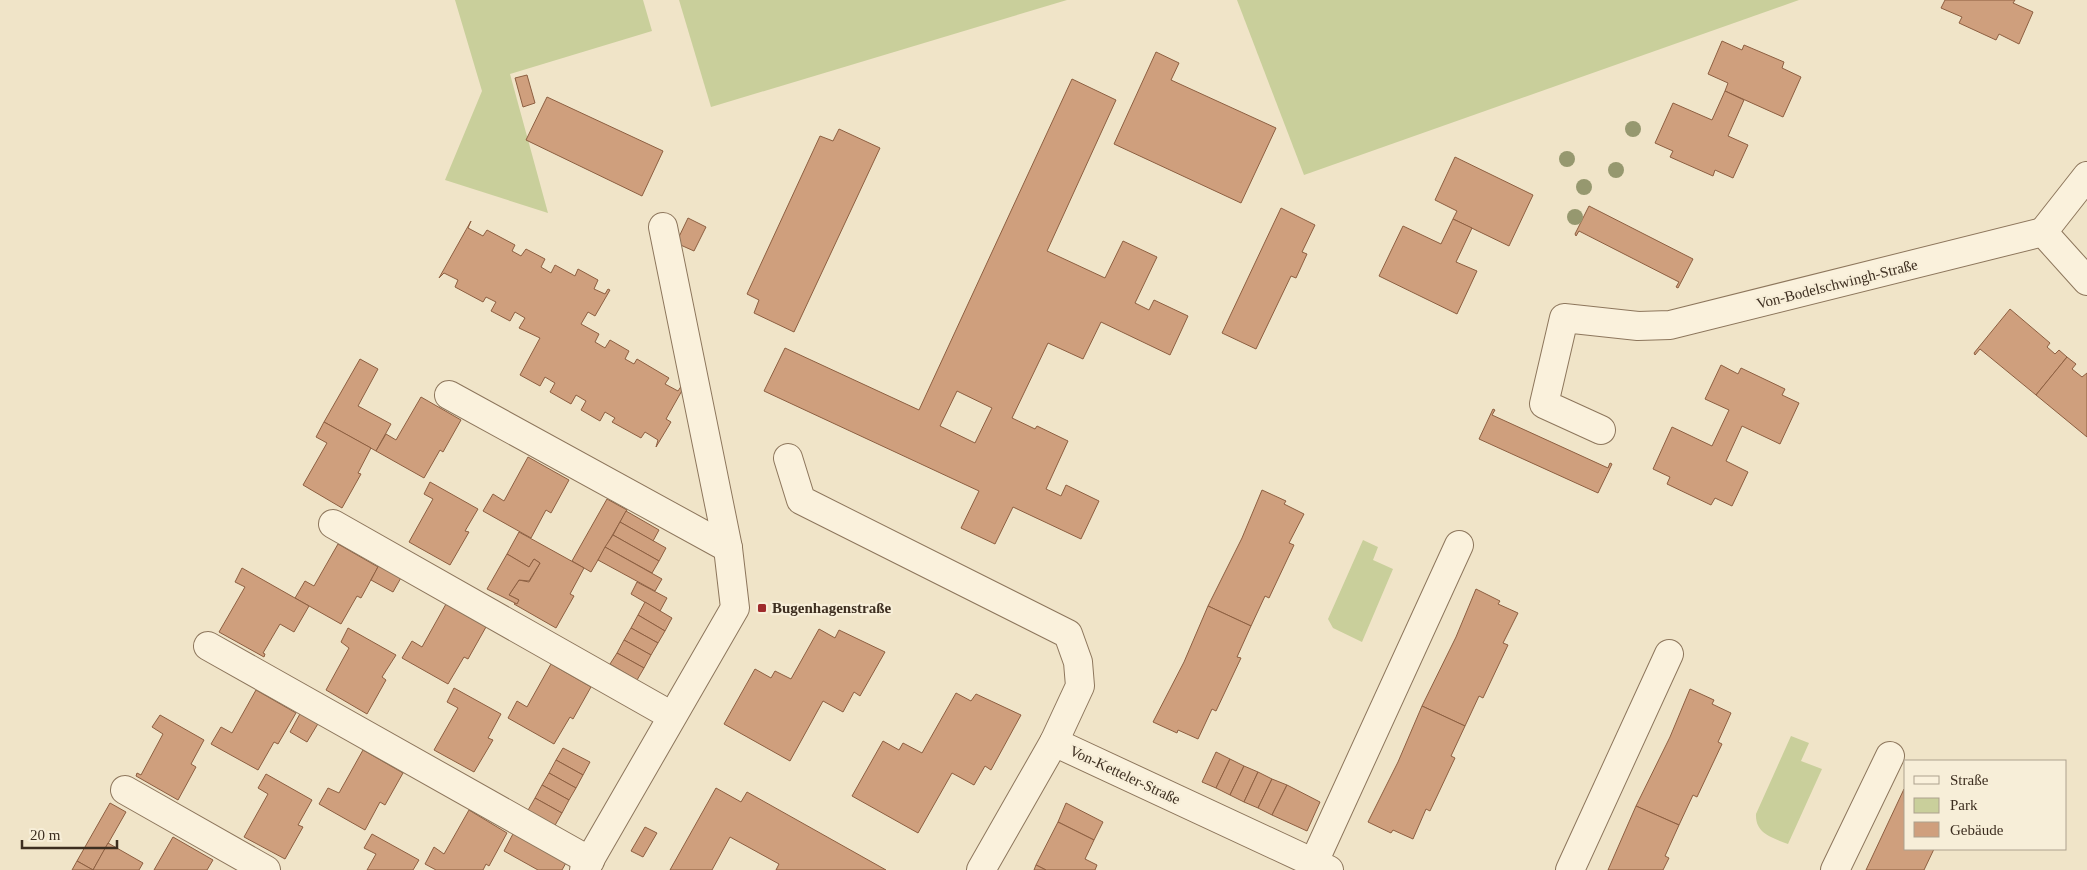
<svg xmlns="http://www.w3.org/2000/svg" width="2087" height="870" viewBox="0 0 2087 870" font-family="Georgia,serif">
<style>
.green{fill:#c9cf9b}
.building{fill:#cf9f7d;stroke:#8d5f41;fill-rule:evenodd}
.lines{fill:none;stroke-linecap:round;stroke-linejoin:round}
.minor-casing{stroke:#8d765c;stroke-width:30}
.minor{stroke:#faf1dc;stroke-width:28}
.tree{fill:#96986f}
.poi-dot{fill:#9e2a2b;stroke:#f7eed8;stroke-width:2}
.labels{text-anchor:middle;stroke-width:4.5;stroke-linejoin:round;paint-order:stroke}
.street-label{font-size:15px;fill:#3d2e20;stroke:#f7eed8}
.poi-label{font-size:15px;font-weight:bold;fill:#3d2e20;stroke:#f7eed8;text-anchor:start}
</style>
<rect width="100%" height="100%" fill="#f0e4c8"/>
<g class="green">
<path d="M 455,0 L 643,0 L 652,31 L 510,74 L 548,213 L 445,180 L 482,91 Z"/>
<path d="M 679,0 L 1067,0 L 711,107 Z"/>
<path d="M 1237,0 L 1799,0 L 1304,175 Z"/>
<path d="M 1363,540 L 1378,547 L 1373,560 L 1393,569 L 1362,642 L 1333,628 L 1328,619 Z"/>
<path d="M 1791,736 L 1809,743 L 1801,761 L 1822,769 L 1788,844 C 1773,838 1755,834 1756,814 Z"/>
</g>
<g class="building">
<path d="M 1945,0 L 2015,0 L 2013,3 L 2033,12 L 2019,44 L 1999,34 L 1996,40 L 1959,23 L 1962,17 L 1941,8 Z"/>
<path d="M 1722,41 L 1742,50 L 1744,45 L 1784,62 L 1782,68 L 1801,77 L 1783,117 L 1725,91 L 1728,83 L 1708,74 Z"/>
<path d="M 1156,52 L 1179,63 L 1171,80 L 1276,128 L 1241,203 L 1114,144 Z"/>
<path d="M 527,75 L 535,103 L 523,107 L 515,78 Z"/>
<path d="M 1072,79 L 1116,100 L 1047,251 L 1105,278 L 1123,241 L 1157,257 L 1135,303 L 1149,310 L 1154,300 L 1188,316 L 1170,355 L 1101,322 L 1083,359 L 1048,343 L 1012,418 L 1035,429 L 1037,426 L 1068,441 L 1046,489 L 1061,496 L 1066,485 L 1099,501 L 1081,539 L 1013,507 L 995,544 L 961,528 L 979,491 L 764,391 L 785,348 L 919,410 ZM 957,391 L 992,408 L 975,443 L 940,426 Z"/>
<path d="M 1725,91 L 1744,100 L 1728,136 L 1748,145 L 1733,178 L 1715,170 L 1713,176 L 1670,157 L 1673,151 L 1655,143 L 1673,103 L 1712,120 Z"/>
<path d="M 547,97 L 663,151 L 642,196 L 526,140 Z"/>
<path d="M 839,129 L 880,148 L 794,332 L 754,313 L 759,300 L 747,294 L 820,136 L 833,141 Z"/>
<path d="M 1455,157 L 1533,195 L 1509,246 L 1453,219 L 1457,211 L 1435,200 Z"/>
<path d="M 1589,206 L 1693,259 L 1678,288 L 1676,287 L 1679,282 L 1579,231 L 1576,236 L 1575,234 Z"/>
<path d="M 1281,208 L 1315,225 L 1302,252 L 1307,254 L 1296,278 L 1291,276 L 1256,349 L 1222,333 Z"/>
<path d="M 688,218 L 706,227 L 694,251 L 676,243 Z"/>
<path d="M 1453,219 L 1472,228 L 1456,262 L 1477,271 L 1457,314 L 1379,276 L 1403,226 L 1441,244 Z"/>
<path d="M 471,221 L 468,228 L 483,236 L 487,230 L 515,245 L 512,251 L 521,256 L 526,249 L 545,259 L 541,267 L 551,273 L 555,265 L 575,276 L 578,269 L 598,280 L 594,289 L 605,294 L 608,289 L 610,290 L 595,316 L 588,312 L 581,324 L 599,334 L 595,342 L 605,348 L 610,340 L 629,351 L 625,359 L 634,364 L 637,359 L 669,378 L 665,384 L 678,391 L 682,385 L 684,387 L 666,419 L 671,422 L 656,447 L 658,440 L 645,432 L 641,438 L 612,422 L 615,418 L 605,412 L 600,421 L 581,410 L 586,401 L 576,395 L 571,404 L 550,392 L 555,383 L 545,377 L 540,386 L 520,375 L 540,338 L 519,328 L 525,318 L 515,312 L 510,321 L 491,311 L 496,302 L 486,297 L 483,302 L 455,287 L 458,280 L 444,273 L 439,278 Z"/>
<path d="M 2010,309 L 2050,343 L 2047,347 L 2055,354 L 2059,350 L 2067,357 L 2036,395 L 1980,349 L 1975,355 L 1974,353 Z"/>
<path d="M 2067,357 L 2076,364 L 2072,369 L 2082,377 L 2087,373 L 2087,437 L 2036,395 Z"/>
<path d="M 360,359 L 378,369 L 358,406 L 391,424 L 376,451 L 324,422 Z"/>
<path d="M 1721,365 L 1738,374 L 1741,368 L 1785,389 L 1782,395 L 1799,403 L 1780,444 L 1742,426 L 1726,461 L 1748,472 L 1732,506 L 1715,498 L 1711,505 L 1667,484 L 1670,477 L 1653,469 L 1672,427 L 1712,446 L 1729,410 L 1705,399 Z"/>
<path d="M 421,397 L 461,420 L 443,452 L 440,450 L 424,478 L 376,451 L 386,434 L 396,440 Z"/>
<path d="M 1493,409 L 1495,410 L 1492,415 L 1608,468 L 1610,463 L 1612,464 L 1598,493 L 1479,439 Z"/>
<path d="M 324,422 L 371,448 L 358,473 L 361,474 L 342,508 L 303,485 L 327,443 L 316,437 Z"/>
<path d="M 528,457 L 569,480 L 551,513 L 546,510 L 531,538 L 483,511 L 493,494 L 504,501 Z"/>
<path d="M 430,482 L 478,509 L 465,531 L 469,532 L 450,565 L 409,542 L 433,499 L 424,494 Z"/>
<path d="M 1262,490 L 1286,501 L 1284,504 L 1304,514 L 1289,543 L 1294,545 L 1269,598 L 1265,596 L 1251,626 L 1208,606 L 1242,538 Z"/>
<path d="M 607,499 L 627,510 L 591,572 L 572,561 Z"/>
<path d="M 626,511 L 659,530 L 653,541 L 620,522 Z"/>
<path d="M 620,522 L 666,548 L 659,561 L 613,535 Z"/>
<path d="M 519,532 L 584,568 L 570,594 L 574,596 L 556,628 L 514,604 L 519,600 L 509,595 L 519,580 L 529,582 L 540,563 L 534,559 L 529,567 L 507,554 Z"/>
<path d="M 613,535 L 659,561 L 652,573 L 605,547 Z"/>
<path d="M 338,544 L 378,567 L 361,598 L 357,596 L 341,624 L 295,598 L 305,581 L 314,586 Z"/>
<path d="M 605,547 L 662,579 L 655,591 L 598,560 Z"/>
<path d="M 507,554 L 529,567 L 534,559 L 540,563 L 529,581 L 519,580 L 509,595 L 519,600 L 517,604 L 487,589 Z"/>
<path d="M 380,563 L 402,576 L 393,592 L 371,580 Z"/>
<path d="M 242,568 L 309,606 L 294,632 L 280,624 L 263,653 L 265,654 L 264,657 L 219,632 L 245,587 L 235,582 Z"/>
<path d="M 637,582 L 667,598 L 660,611 L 631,594 Z"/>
<path d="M 1476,589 L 1500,601 L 1498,604 L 1518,613 L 1503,643 L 1508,645 L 1483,698 L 1479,696 L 1465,726 L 1422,706 L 1456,637 Z"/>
<path d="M 645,602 L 672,618 L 665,631 L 638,615 Z"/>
<path d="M 446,604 L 486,627 L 468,659 L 464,657 L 448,684 L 402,658 L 412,641 L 422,647 Z"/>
<path d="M 1208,606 L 1251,626 L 1237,657 L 1241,658 L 1216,711 L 1212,709 L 1198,739 L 1178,730 L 1177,733 L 1153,722 L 1184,662 Z"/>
<path d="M 638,615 L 665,631 L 658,643 L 631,628 Z"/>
<path d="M 348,628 L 396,655 L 382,677 L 386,680 L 367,714 L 326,690 L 349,648 L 341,642 Z"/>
<path d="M 631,628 L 658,643 L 651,655 L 624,640 Z"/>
<path d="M 819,629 L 835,638 L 839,630 L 885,652 L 860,696 L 854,692 L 843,712 L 823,701 L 790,761 L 724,724 L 755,669 L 771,678 L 775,671 L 791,679 Z"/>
<path d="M 624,640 L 651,655 L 644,668 L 617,653 Z"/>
<path d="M 617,653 L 644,668 L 637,680 L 610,664 Z"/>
<path d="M 551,664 L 591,687 L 573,719 L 570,717 L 554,744 L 508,718 L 517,701 L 527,707 Z"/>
<path d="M 454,688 L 501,714 L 488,738 L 493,740 L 474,772 L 434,750 L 458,708 L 447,702 Z"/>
<path d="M 1690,689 L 1714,700 L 1712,704 L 1731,713 L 1718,742 L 1722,744 L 1697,797 L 1693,795 L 1679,825 L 1636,806 L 1670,737 Z"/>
<path d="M 256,690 L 296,713 L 278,744 L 274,742 L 258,770 L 211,744 L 221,727 L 232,733 Z"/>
<path d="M 956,693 L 971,701 L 976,694 L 1021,715 L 991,770 L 985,766 L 974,785 L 952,773 L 918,833 L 852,796 L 883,741 L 899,750 L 903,743 L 922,753 Z"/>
<path d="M 1422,706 L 1465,726 L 1451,756 L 1455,758 L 1430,811 L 1426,809 L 1413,839 L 1393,830 L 1391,833 L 1368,822 L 1398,762 Z"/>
<path d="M 301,712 L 319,722 L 307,742 L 290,732 Z"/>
<path d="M 160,715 L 204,740 L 191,764 L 196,767 L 178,800 L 136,776 L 137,773 L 141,775 L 163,734 L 152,727 Z"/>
<path d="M 563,748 L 590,762 L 583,775 L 556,760 Z"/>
<path d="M 363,750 L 403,773 L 385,805 L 380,802 L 365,830 L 319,804 L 328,788 L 339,793 Z"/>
<path d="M 1216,752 L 1230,759 L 1216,788 L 1202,782 Z"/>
<path d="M 1230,759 L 1244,766 L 1230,795 L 1216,788 Z"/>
<path d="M 556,760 L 583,775 L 576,788 L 549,773 Z"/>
<path d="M 1244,766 L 1258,772 L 1244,802 L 1230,795 Z"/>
<path d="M 1258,772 L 1272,779 L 1258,808 L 1244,802 Z"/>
<path d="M 549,773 L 576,788 L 569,800 L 542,785 Z"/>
<path d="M 266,774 L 312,800 L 298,825 L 303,827 L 285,859 L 244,837 L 268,794 L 258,788 Z"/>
<path d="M 1272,779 L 1287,785 L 1272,815 L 1258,808 Z"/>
<path d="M 542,785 L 569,800 L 562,813 L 535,798 Z"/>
<path d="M 1287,785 L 1320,802 L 1307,831 L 1272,815 Z"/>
<path d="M 716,788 L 741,802 L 747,792 L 886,870 L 776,870 L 779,864 L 730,837 L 712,870 L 670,870 Z"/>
<path d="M 1904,789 L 1906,849 L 1934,849 L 1924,870 L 1866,870 Z"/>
<path d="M 535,798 L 562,813 L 554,827 L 527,812 Z"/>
<path d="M 110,803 L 126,812 L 93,870 L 77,861 Z"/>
<path d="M 1066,803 L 1103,822 L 1094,840 L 1058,822 Z"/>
<path d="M 1636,806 L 1679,825 L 1665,856 L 1669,858 L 1663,870 L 1608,870 Z"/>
<path d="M 469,810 L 507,833 L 489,866 L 486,864 L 483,870 L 436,870 L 425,864 L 434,847 L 444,854 Z"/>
<path d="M 1058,822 L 1094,840 L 1085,859 L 1097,865 L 1095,870 L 1046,870 L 1036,865 Z"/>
<path d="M 645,827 L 657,833 L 643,857 L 631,851 Z"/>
<path d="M 514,832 L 567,861 L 562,870 L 538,870 L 504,851 Z"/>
<path d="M 372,834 L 419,860 L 413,870 L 367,870 L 376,854 L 364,848 Z"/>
<path d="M 173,837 L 213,860 L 207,870 L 154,870 Z"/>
<path d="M 108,843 L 143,863 L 139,870 L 93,870 Z"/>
<path d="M 77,861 L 93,870 L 94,870 L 72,870 Z"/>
<path d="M 1036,865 L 1046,870 L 1034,870 Z"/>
</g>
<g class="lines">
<defs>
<g id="minor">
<path d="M 2043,232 L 2087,176"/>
<path d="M 449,395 L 728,548"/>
<path d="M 1601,430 L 1544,404 L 1564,318 L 1638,326 L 1670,325 L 2043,232 L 2087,281"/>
<path d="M 788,458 L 801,500 L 1068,634 L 1078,662 L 1080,686 L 1054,742 L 981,870"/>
<path d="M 333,524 L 672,716"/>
<path d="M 208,646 L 590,861"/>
<path d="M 1054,742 L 1329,870"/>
<path d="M 125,790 L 266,870"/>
<path d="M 1314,862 L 1459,545"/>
<path d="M 584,870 L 735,608 L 728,548 L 663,227"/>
<path d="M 1570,870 L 1669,654"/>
<path d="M 1835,870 L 1890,756"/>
</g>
</defs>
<use href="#minor" class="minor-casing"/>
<use href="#minor" class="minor"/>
</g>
<g class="tree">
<circle cx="1633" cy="129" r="8"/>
<circle cx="1567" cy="159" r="8"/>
<circle cx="1616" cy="170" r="8"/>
<circle cx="1584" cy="187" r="8"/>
<circle cx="1575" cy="217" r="8"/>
</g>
<rect class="poi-dot" x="757" y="603" width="10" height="10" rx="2.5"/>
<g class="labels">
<g class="street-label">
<text transform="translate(1837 284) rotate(-14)" y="5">Von-Bodelschwingh-Straße</text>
<text transform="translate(1125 775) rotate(25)" y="5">Von-Ketteler-Straße</text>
</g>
<g class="poi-label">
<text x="772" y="613">Bugenhagenstraße</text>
</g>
</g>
<rect x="1904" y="760" width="162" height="90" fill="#f7eed8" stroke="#ada18e"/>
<rect x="1914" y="776" width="25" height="8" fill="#faf1dc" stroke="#ada18e"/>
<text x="1950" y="785" font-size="15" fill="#3d2e20">Straße</text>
<rect x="1914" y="798" width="25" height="15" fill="#c9cf9b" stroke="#ada18e"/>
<text x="1950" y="810" font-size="15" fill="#3d2e20">Park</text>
<rect x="1914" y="822" width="25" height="15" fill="#cf9f7d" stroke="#ada18e"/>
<text x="1950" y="835" font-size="15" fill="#3d2e20">Gebäude</text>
<path d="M22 840v8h95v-8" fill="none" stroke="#3d2e20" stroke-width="2.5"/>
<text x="30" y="840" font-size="15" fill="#3d2e20" stroke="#f7eed8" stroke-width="4" paint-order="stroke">20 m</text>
</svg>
